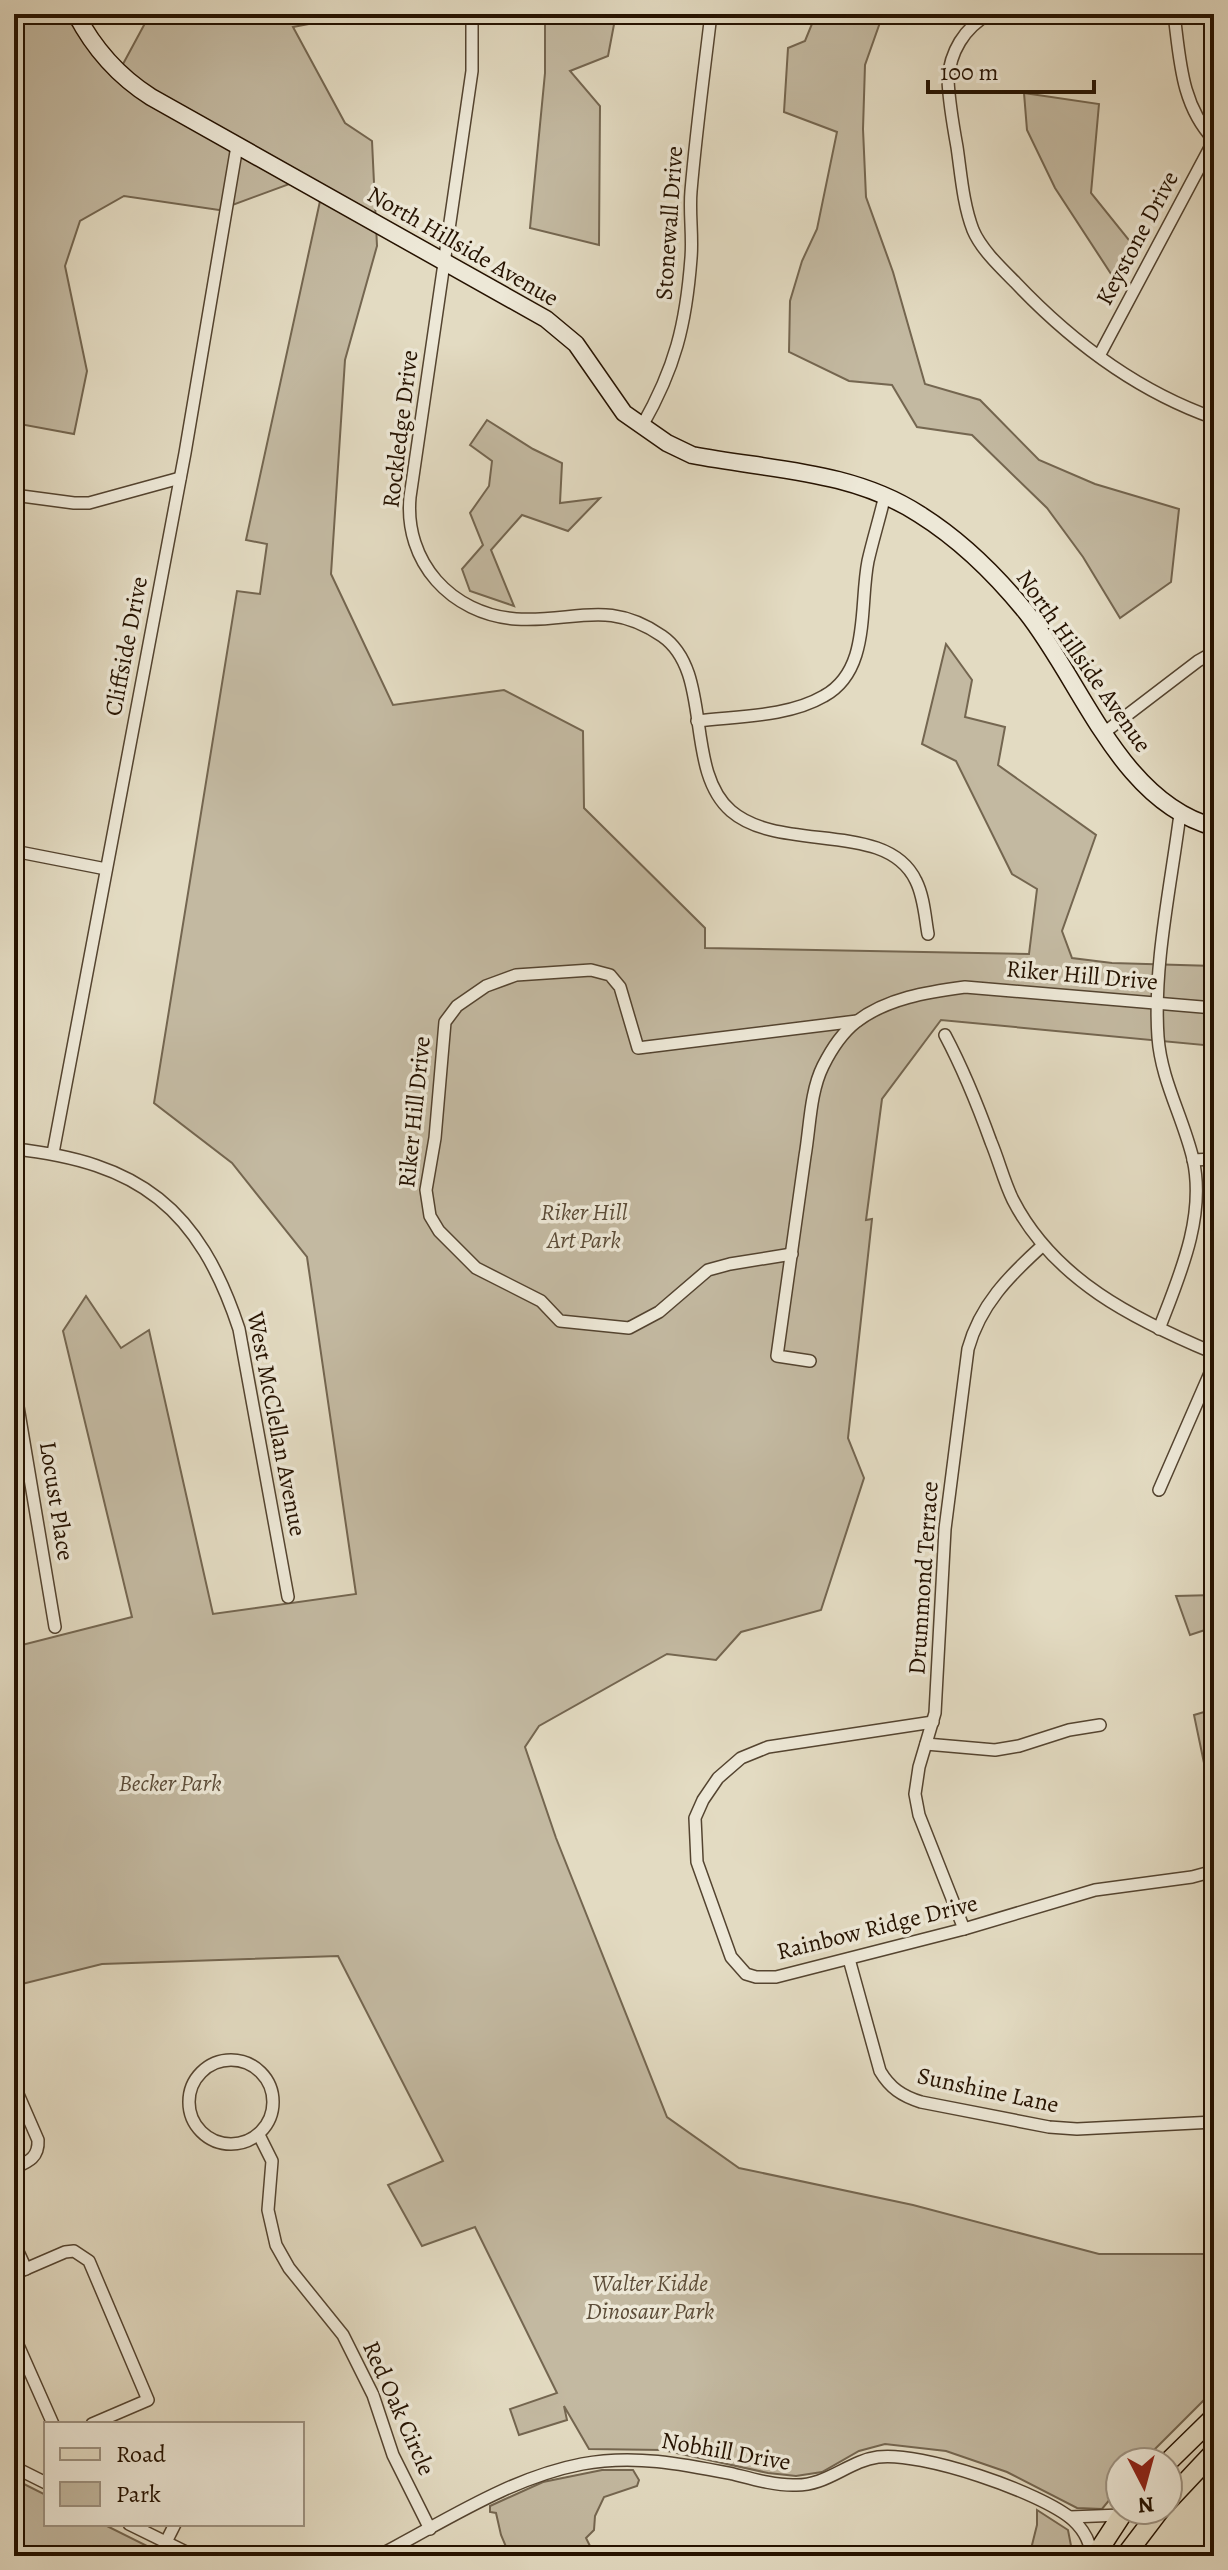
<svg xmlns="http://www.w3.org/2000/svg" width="1228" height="2570" viewBox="0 0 1228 2570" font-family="Alegreya,serif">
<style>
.green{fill:#c3b9a1;stroke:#746650;stroke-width:2}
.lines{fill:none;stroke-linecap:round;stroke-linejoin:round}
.street-casing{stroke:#544430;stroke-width:14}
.secondary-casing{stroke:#251200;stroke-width:19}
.primary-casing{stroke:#251200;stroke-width:21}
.street{stroke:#ede8d7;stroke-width:11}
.secondary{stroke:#ede8d7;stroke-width:16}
.primary{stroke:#e3dbc2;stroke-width:18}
.labels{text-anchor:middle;stroke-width:7;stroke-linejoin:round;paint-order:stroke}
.street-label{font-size:24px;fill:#251200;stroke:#ede8d7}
.park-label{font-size:24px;font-style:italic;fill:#5c4c38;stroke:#ede8d7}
</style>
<rect width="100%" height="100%" fill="#e3dbc2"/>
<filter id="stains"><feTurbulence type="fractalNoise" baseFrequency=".0025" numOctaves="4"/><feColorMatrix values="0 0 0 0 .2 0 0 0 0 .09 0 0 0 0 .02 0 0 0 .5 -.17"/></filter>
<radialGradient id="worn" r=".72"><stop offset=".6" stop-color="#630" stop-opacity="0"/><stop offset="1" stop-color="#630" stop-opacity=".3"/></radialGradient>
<g class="green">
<path d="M 14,14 L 63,14 L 116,77 L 150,14 L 361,14 L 293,27 L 345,123 L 372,141 L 377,246 L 345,360 L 331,574 L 393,705 L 504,690 L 583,731 L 584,808 L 705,928 L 705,948 L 1029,954 L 1037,889 L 1012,874 L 956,761 L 922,744 L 946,644 L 972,680 L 965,717 L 1005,727 L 998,765 L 1096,835 L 1062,931 L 1072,958 L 1112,963 L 1214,966 L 1214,1046 L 941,1020 L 882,1099 L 866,1220 L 872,1219 L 848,1438 L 864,1478 L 821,1610 L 741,1632 L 716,1660 L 667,1654 L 539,1726 L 525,1747 L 556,1838 L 667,2117 L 739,2168 L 913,2205 L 1099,2254 L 1214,2254 L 1214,2390 L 1142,2462 L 1120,2462 L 1120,2487 L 1102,2509 L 1077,2508 L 1007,2472 L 946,2451 L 885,2444 L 859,2451 L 822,2472 L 796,2476 L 768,2473 L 663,2450 L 589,2449 L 564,2406 L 567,2420 L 519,2435 L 510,2409 L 557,2393 L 475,2227 L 422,2246 L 388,2185 L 443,2161 L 338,1956 L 102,1964 L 14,1986 L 14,1647 L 132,1617 L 63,1331 L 86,1296 L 121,1348 L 149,1330 L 213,1614 L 356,1594 L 307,1257 L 232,1163 L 154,1103 L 237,591 L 260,594 L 267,544 L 246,540 L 322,192 L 300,180 L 219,210 L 124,196 L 80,221 L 65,266 L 87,371 L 74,434 L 14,423 Z"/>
<path d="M 545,14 L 616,14 L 608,56 L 570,71 L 600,106 L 599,245 L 530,228 L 545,73 Z"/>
<path d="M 816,14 L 883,14 L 865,65 L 863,129 L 866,197 L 893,272 L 925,384 L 980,400 L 1039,460 L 1095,484 L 1179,509 L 1171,582 L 1120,618 L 1083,557 L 1047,508 L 972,435 L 917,427 L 892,385 L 849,381 L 789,352 L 790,301 L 802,261 L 817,229 L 837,132 L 784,112 L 788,48 L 805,41 Z"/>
<path d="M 1024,93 L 1099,104 L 1091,193 L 1133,245 L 1115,280 L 1055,188 L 1027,130 Z"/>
<path d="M 487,420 L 533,449 L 562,463 L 560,503 L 600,498 L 568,531 L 522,515 L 491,550 L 514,606 L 470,591 L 462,569 L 483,545 L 470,513 L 489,486 L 492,461 L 470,445 Z"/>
<path d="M 1214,1595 L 1214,1627 L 1190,1635 L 1176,1596 Z"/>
<path d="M 1214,1709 L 1214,1762 L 1204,1763 L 1194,1715 Z"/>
<path d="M 602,2470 L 633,2470 L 639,2480 L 637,2486 L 604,2497 L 595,2516 L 594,2530 L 586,2538 L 595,2556 L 510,2556 L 501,2535 L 496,2513 L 490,2512 L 490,2506 L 543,2482 Z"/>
<path d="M 14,2479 L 46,2495 L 46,2524 L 103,2524 L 167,2556 L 14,2556 Z"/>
<path d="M 1037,2510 L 1068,2530 L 1073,2556 L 930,2556 L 1010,2551 L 1030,2553 L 1037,2525 Z"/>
</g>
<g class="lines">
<defs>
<g id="street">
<path d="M 472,14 L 472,71 L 410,497 C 404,562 451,614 516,619 C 573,623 607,598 662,636 C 714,672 683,769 731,811 C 781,854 887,819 916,881 C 924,897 925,917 928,934"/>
<path d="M 989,14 C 964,28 950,52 948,80 C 949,102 953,125 957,147 C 961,174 963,204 973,230 C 981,249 1000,267 1015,282 C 1070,340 1137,391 1214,418"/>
<path d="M 1088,14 L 1147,17 L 1169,14"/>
<path d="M 1174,14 C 1180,60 1181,105 1214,140"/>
<path d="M 1099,356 L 1214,140"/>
<path d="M 642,426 C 675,368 686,325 691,258 C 693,236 689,213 691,191 C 696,132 704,73 711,14"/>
<path d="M 14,495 L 74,503 L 89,503 L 180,478"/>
<path d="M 697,721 C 738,716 788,717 824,696 C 871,670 859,606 868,561 C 873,539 880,517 885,495"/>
<path d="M 1105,732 L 1198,661 L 1214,652"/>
<path d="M 14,851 L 106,869"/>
<path d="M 945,1035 C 963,1069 978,1106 991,1142 C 999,1161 1004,1182 1013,1200 C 1054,1280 1135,1320 1214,1353"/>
<path d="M 14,1149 C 139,1162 199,1208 239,1329 L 288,1597"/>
<path d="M 53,1153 L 185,453 L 237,146"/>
<path d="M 1193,1160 L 1214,1159"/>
<path d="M 792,1254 L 730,1264 L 708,1270 L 659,1312 L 629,1328 L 560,1321 L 541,1301 L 476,1268 L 439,1231 L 430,1216 L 426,1190 L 435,1138 L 445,1022 L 457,1006 L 486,986 L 516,975 L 591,970 L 610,975 L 620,987 L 638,1048 L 857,1021"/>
<path d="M 1159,1329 C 1179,1277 1206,1217 1193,1159 C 1183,1117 1161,1080 1158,1037 C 1153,966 1171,885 1180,814"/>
<path d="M 810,1361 L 777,1356 C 787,1289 796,1222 805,1156 C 810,1127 810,1092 823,1066 C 831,1050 842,1033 856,1022 C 887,998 928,992 965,987 L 1214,1008"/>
<path d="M 14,1383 L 55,1627"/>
<path d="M 1159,1490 L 1214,1364"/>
<path d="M 933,1722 L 768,1747 L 741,1758 L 718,1778 L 703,1800 L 695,1818 L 697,1862 L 731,1957 L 746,1974 L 756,1977 L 776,1977 L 964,1929 L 1095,1890 L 1192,1877 L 1214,1871"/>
<path d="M 926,1744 L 995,1750 L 1019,1746 L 1069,1730 L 1100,1725"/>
<path d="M 964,1929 L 919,1815 L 915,1794 L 919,1767 L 935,1713 L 945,1529 L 968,1349 C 980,1305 1009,1276 1042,1246"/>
<path d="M 849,1959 L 880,2071 C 890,2088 902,2096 921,2102 L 1049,2127 L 1077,2129 L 1214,2122"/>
<circle cx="231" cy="2102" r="42"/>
<path d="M 14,2085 L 38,2140 C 39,2158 28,2162 14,2168"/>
<path d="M 259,2135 L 272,2161 L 268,2210 L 276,2245 L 289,2268 L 343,2335 L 373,2395 L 393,2455 L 430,2529"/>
<path d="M 14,2243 L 26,2269"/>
<path d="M 14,2274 L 65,2252 L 74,2251 L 89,2261 L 148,2400 L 92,2424"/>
<path d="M 14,2336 L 53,2424"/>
<path d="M 14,2467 L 46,2483"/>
<path d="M 1070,2517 L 1121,2515"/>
<path d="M 129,2524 L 194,2556"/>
<path d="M 166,2542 L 175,2524"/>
<path d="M 378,2556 C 444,2522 509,2478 582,2464 C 634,2454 683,2464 733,2474 C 753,2479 773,2485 793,2485 C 826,2487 848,2461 878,2457 C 920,2451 1041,2492 1073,2520 C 1084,2530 1090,2541 1092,2556"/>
</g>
<path id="secondary" d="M 76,14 C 94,49 118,76 151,97 L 546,319 L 576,344 L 624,413 L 667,443 L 692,455 C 769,470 851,470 919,514 C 959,539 996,575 1026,612 C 1082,682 1120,802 1214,827"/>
<g id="primary">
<path d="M 1168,2462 L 1214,2417"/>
<path d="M 1168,2501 L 1214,2452"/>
<path d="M 1095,2556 L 1125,2510"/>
<path d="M 1125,2556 L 1160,2510"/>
</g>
</defs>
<use href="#street" class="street-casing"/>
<use href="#secondary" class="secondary-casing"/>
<use href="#primary" class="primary-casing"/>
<use href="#street" class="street"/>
<use href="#secondary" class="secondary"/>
<use href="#primary" class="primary"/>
</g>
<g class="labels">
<g class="street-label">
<text transform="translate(669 223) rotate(-86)" y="8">Stonewall Drive</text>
<text transform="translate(1137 238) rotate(-62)" y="8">Keystone Drive</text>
<text transform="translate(463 246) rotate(30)" y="8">North Hillside Avenue</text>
<text transform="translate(400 429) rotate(-83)" y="8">Rockledge Drive</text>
<text transform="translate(126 646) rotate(-79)" y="8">Cliffside Drive</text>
<text transform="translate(1084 661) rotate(55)" y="8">North Hillside Avenue</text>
<text transform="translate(1082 975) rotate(5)" y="8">Riker Hill Drive</text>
<text transform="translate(414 1112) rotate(-84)" y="8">Riker Hill Drive</text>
<text transform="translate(277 1424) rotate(79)" y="8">West McClellan Avenue</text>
<text transform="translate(57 1501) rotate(81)" y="8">Locust Place</text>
<text transform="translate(923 1578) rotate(-86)" y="8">Drummond Terrace</text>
<text transform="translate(877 1927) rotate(-14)" y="8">Rainbow Ridge Drive</text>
<text transform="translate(988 2090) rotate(12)" y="8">Sunshine Lane</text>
<text transform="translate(399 2408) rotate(66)" y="8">Red Oak Circle</text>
<text transform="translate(726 2451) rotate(10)" y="8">Nobhill Drive</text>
</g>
<g class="park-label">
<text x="584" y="1220">Riker Hill<tspan x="584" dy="28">Art Park</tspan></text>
<text x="170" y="1791">Becker Park</text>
<text x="650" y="2291">Walter Kidde<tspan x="650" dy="28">Dinosaur Park</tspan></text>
</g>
</g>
<rect width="1228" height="2570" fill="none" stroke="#e3dbc2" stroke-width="48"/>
<rect x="16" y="16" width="1196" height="2538" fill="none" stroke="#251200" stroke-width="4"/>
<rect x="24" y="24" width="1180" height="2522" fill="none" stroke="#251200" stroke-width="2"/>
<rect x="44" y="2422" width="260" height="104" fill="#ede8d7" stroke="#9d9281" stroke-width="2"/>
<rect x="60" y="2448" width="40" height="12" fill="#e3dbc2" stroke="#9d9281" stroke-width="2"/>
<text x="116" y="2462" font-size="24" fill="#251200">Road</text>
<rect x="60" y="2482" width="40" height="24" fill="#c3b9a1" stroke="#9d9281" stroke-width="2"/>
<text x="116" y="2502" font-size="24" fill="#251200">Park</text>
<g transform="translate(1144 2486) rotate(174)"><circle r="38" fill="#ede8d7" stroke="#9d9281" stroke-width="2"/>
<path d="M0-6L14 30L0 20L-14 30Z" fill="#8f2418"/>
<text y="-12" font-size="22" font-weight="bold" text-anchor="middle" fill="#251200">N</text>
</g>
<path d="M928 80v12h166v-12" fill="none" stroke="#251200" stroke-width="4"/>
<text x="940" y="80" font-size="24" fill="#251200" stroke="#ede8d7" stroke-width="6" paint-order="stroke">100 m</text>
<rect width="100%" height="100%" filter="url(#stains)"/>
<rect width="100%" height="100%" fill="url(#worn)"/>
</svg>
